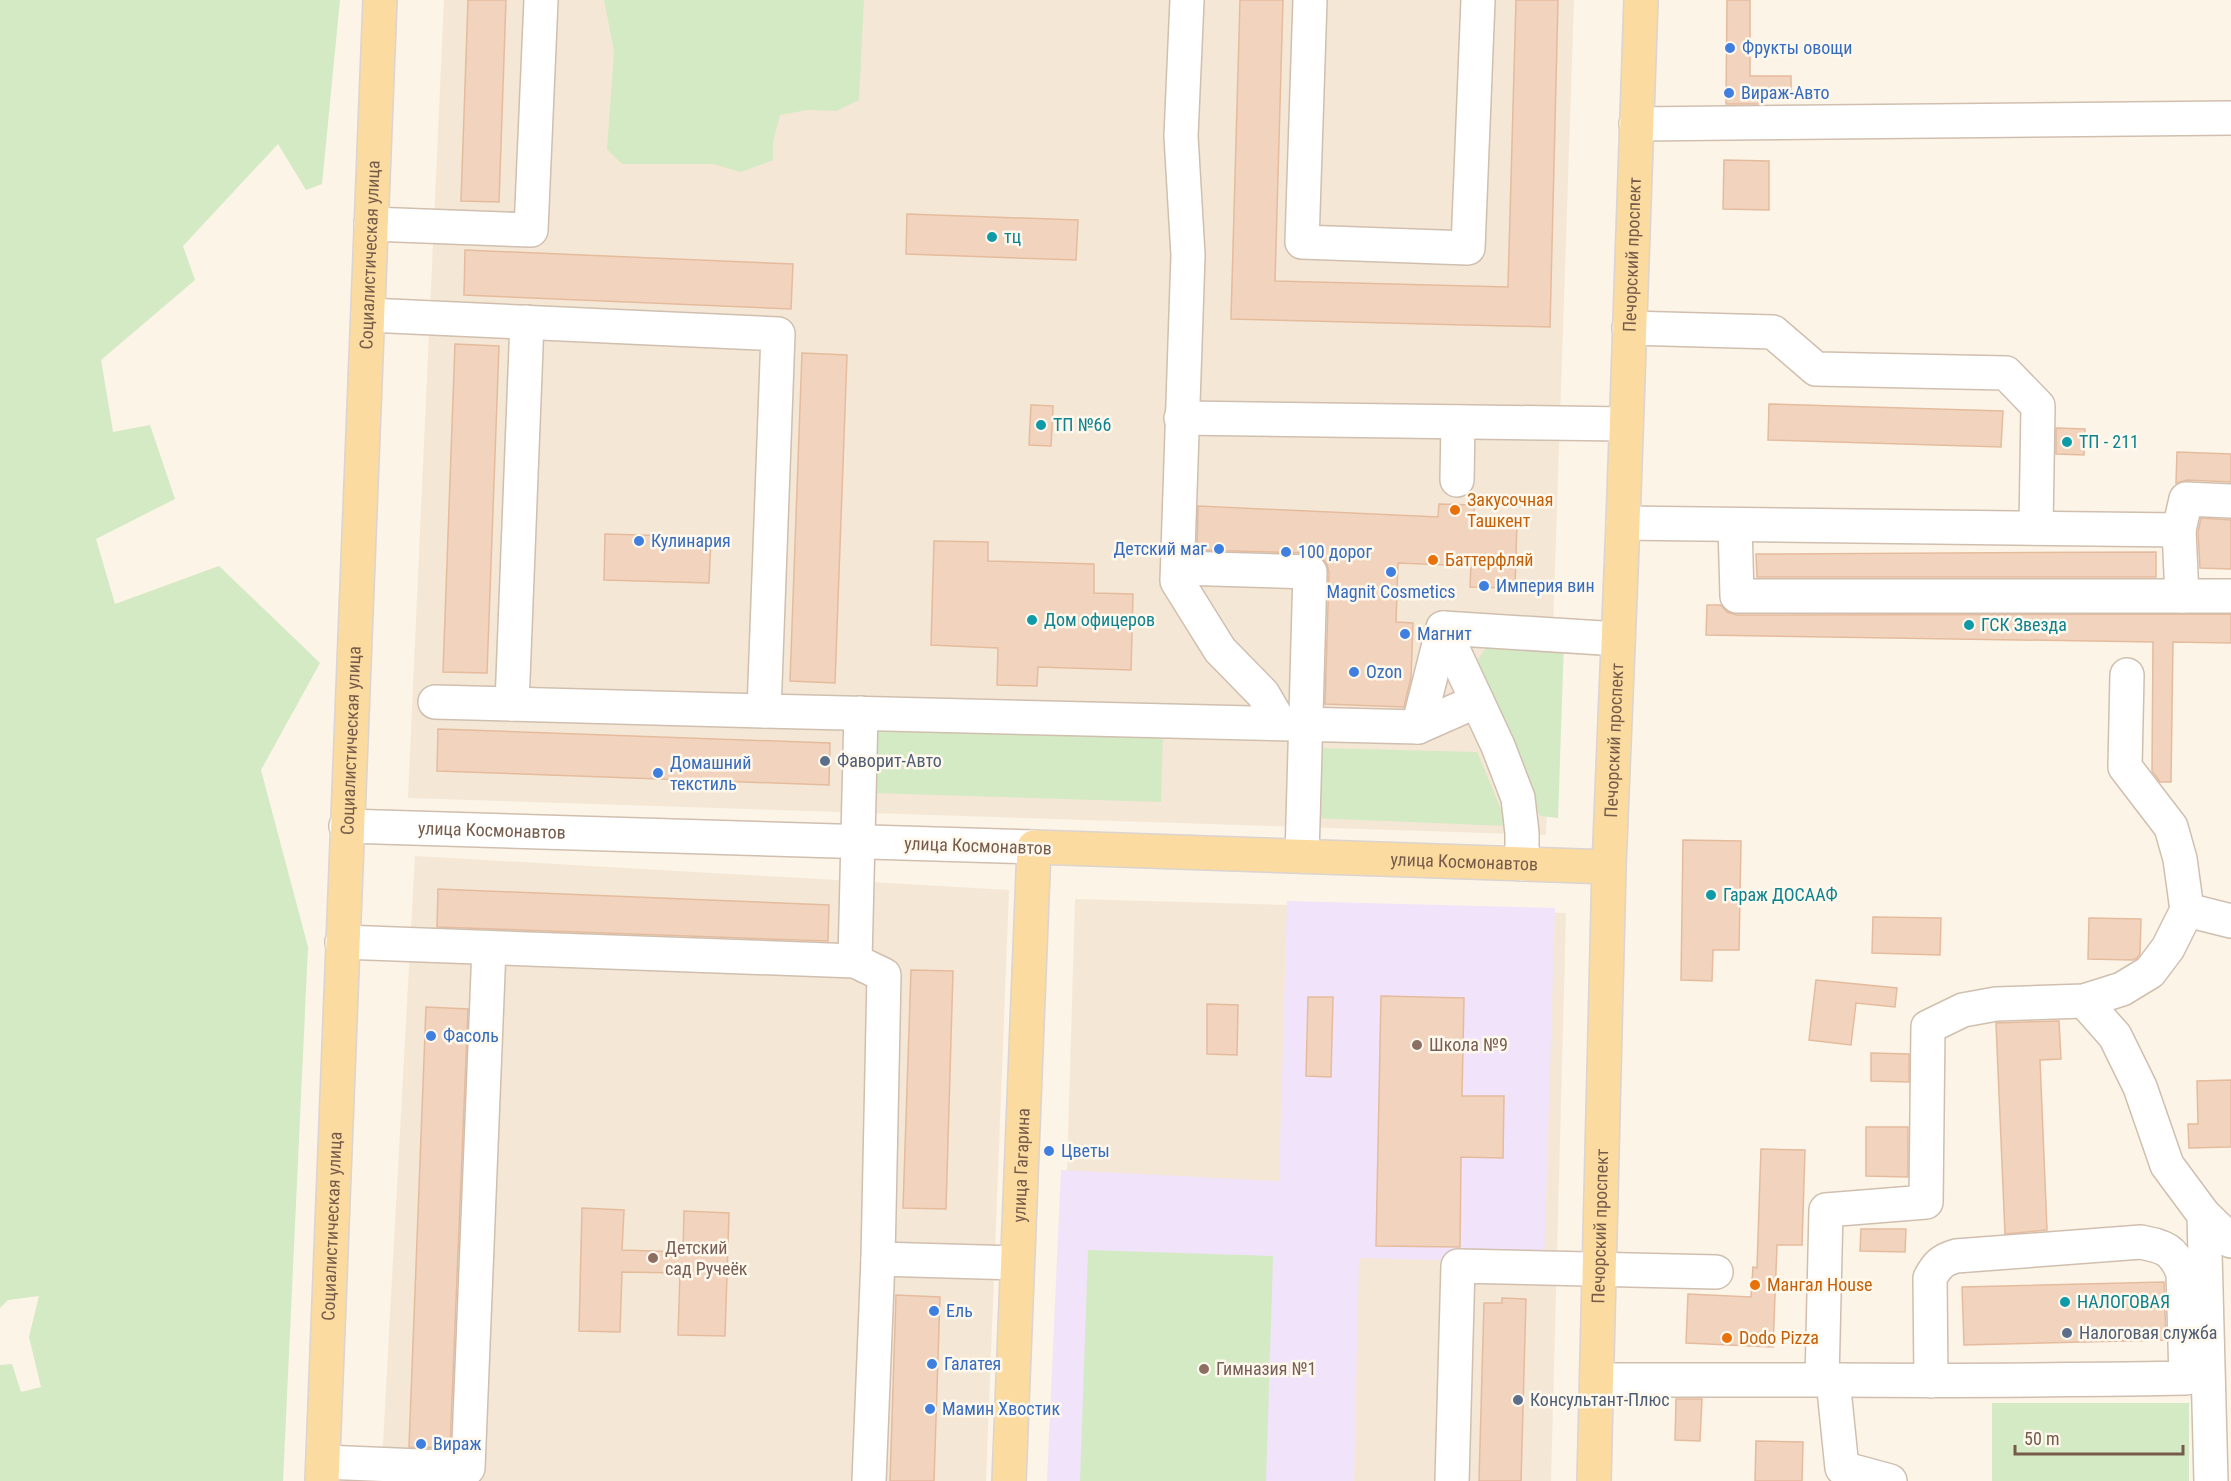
<svg xmlns="http://www.w3.org/2000/svg" width="2231" height="1481" viewBox="0 0 2231 1481" font-family="'Roboto Condensed',sans-serif">
<style>
.residential{fill:#f4e7d5}
.education{fill:#f1e3f9}
.green{fill:#d3eac4}
.building{fill:#f2d4be;stroke:#e5bb9e;stroke-width:1.5}
.lines{fill:none;stroke-linecap:round;stroke-linejoin:round}
.minor-casing{stroke:#d0bfaf;stroke-width:36}
.major-casing{stroke:#dbd4d0;stroke-width:36}
.minor{stroke:#fff;stroke-width:33}
.major{stroke:#fbdb9f;stroke-width:33}
.shop-dot{fill:#3f7fe0;stroke:#fff8ed;stroke-width:2}
.culture-dot{fill:#0f9aa8;stroke:#fff8ed;stroke-width:2}
.food-dot{fill:#e8710a;stroke:#fff8ed;stroke-width:2}
.service-dot{fill:#5c6f8a;stroke:#fff8ed;stroke-width:2}
.education-dot{fill:#8d6e63;stroke:#fff8ed;stroke-width:2}
.labels{text-anchor:middle;stroke-width:5;stroke-linejoin:round;paint-order:stroke}
.shop-label{font-size:18px;fill:#366cbe;stroke:#fff8ed;text-anchor:start}
.culture-label{font-size:18px;fill:#0d838f;stroke:#fff8ed;text-anchor:start}
.street-label{font-size:18px;fill:#765b4b;stroke:#fff8ed}
.food-label{font-size:18px;fill:#c56008;stroke:#fff8ed;text-anchor:start}
.service-label{font-size:18px;fill:#4e5e75;stroke:#fff8ed;text-anchor:start}
.education-label{font-size:18px;fill:#785e54;stroke:#fff8ed;text-anchor:start}
</style>
<rect width="100%" height="100%" fill="#fcf4e6"/>
<g class="residential">
<path d="M 444,0 L 1574,0 L 1546,835 L 408,798 Z"/>
<path d="M 415,856 L 1009,890 L 986,1481 L 381,1481 Z"/>
<path d="M 1075,899 L 1566,913 L 1551,1481 L 1058,1481 Z"/>
</g>
<path class="education" d="M 1287,901 L 1555,908 L 1544,1263 L 1359,1258 L 1354,1481 L 1047,1481 L 1061,1170 L 1279,1181 Z"/>
<g class="green">
<path d="M 0,0 L 340,0 L 322,184 L 306,190 L 278,144 L 183,246 L 195,280 L 101,360 L 113,432 L 150,425 L 175,499 L 96,539 L 115,604 L 219,566 L 320,663 L 261,770 L 308,947 L 283,1481 L 0,1481 L 0,1365 L 12,1364 L 21,1392 L 41,1387 L 29,1337 L 39,1296 L 8,1300 L 0,1308 Z"/>
<path d="M 604,0 L 864,0 L 859,100 L 836,111 L 807,110 L 780,115 L 773,142 L 773,160 L 741,172 L 713,164 L 622,164 L 607,149 L 614,51 Z"/>
<path d="M 1492,640 L 1564,642 L 1558,818 L 1540,816 L 1469,671 Z"/>
<path d="M 877,719 L 1163,728 L 1161,802 L 874,793 Z"/>
<path d="M 1317,748 L 1477,752 L 1508,826 L 1313,818 Z"/>
<path d="M 1088,1250 L 1273,1256 L 1266,1481 L 1080,1481 Z"/>
<rect x="1992" y="1403" width="197" height="78"/>
</g>
<g class="building">
<path d="M 468,0 L 506,0 L 499,202 L 461,201 Z"/>
<path d="M 1240,0 L 1283,0 L 1275,281 L 1508,287 L 1516,0 L 1558,0 L 1550,327 L 1231,319 Z"/>
<path d="M 1727,0 L 1750,0 L 1750,76 L 1791,76 L 1791,97 L 1762,97 L 1761,104 L 1726,104 Z"/>
<path d="M 1724,160 L 1769,161 L 1769,210 L 1723,209 Z"/>
<path d="M 907,214 L 1078,220 L 1076,260 L 906,254 Z"/>
<path d="M 465,250 L 793,264 L 791,309 L 464,295 Z"/>
<path d="M 455,344 L 499,346 L 487,673 L 443,672 Z"/>
<path d="M 802,353 L 847,355 L 835,683 L 790,681 Z"/>
<path d="M 1769,404 L 2003,411 L 2001,447 L 1768,440 Z"/>
<path d="M 1031,405 L 1053,406 L 1051,446 L 1029,445 Z"/>
<path d="M 2056,428 L 2085,429 L 2084,455 L 2056,454 Z"/>
<path d="M 2177,452 L 2231,454 L 2231,482 L 2187,480 L 2176,483 Z"/>
<path d="M 1439,504 L 1474,505 L 1474,519 L 1517,520 L 1515,588 L 1470,587 L 1471,566 L 1398,563 L 1396,622 L 1413,623 L 1411,677 L 1404,707 L 1325,704 L 1329,573 L 1327,564 L 1320,556 L 1311,553 L 1197,550 L 1198,506 L 1438,517 Z"/>
<path d="M 2201,518 L 2231,520 L 2231,569 L 2200,568 L 2198,532 Z"/>
<path d="M 605,534 L 711,537 L 709,583 L 604,580 Z"/>
<path d="M 934,541 L 988,542 L 988,561 L 1094,564 L 1094,593 L 1133,594 L 1131,670 L 1038,667 L 1037,686 L 997,685 L 998,648 L 931,645 Z"/>
<path d="M 2156,552 L 2156,577 L 1757,577 L 1756,554 Z"/>
<path d="M 1707,605 L 1721,605 L 1727,612 L 1737,615 L 2231,614 L 2231,643 L 2173,642 L 2171,782 L 2160,782 L 2152,771 L 2153,642 L 1706,635 Z"/>
<path d="M 438,729 L 830,743 L 829,785 L 437,771 Z"/>
<path d="M 1683,840 L 1741,841 L 1739,950 L 1713,950 L 1712,981 L 1681,980 Z"/>
<path d="M 438,889 L 829,905 L 828,941 L 437,927 Z"/>
<path d="M 1873,917 L 1941,918 L 1940,955 L 1872,953 Z"/>
<path d="M 2089,918 L 2141,919 L 2140,954 L 2137,958 L 2133,960 L 2088,959 Z"/>
<path d="M 911,970 L 953,971 L 946,1209 L 903,1208 Z"/>
<path d="M 1816,980 L 1897,988 L 1895,1007 L 1856,1003 L 1851,1045 L 1809,1040 Z"/>
<path d="M 1381,996 L 1464,998 L 1462,1096 L 1504,1096 L 1503,1158 L 1461,1157 L 1460,1247 L 1376,1246 Z"/>
<path d="M 1308,997 L 1333,997 L 1331,1077 L 1306,1076 Z"/>
<path d="M 1207,1004 L 1238,1005 L 1237,1055 L 1207,1054 Z"/>
<path d="M 426,1007 L 468,1009 L 450,1448 L 409,1447 Z"/>
<path d="M 2059,1021 L 2061,1059 L 2040,1060 L 2047,1230 L 2005,1234 L 1996,1023 Z"/>
<path d="M 1871,1053 L 1909,1054 L 1909,1082 L 1871,1081 Z"/>
<path d="M 2231,1080 L 2231,1147 L 2189,1148 L 2188,1124 L 2198,1124 L 2197,1081 Z"/>
<path d="M 1866,1127 L 1908,1127 L 1908,1177 L 1866,1176 Z"/>
<path d="M 1761,1149 L 1805,1150 L 1802,1245 L 1777,1245 L 1773,1347 L 1686,1343 L 1688,1294 L 1751,1297 L 1753,1267 L 1757,1268 Z"/>
<path d="M 582,1208 L 624,1210 L 622,1250 L 683,1252 L 684,1211 L 729,1213 L 725,1336 L 678,1335 L 680,1273 L 622,1272 L 620,1332 L 579,1331 Z"/>
<path d="M 1861,1229 L 1906,1229 L 1905,1252 L 1860,1251 Z"/>
<path d="M 2164,1282 L 2166,1340 L 1964,1345 L 1962,1287 Z"/>
<path d="M 896,1295 L 940,1297 L 934,1481 L 890,1481 Z"/>
<path d="M 1502,1298 L 1526,1299 L 1521,1481 L 1479,1481 L 1484,1303 L 1502,1303 Z"/>
<path d="M 1676,1399 L 1702,1399 L 1700,1441 L 1675,1440 Z"/>
<path d="M 1756,1441 L 1803,1442 L 1802,1481 L 1755,1481 Z"/>
</g>
<g class="lines">
<defs>
<g id="minor">
<path d="M 1187,0 L 1181,136 L 1188,255 L 1177,581 L 1220,650 L 1263,694 L 1280,723"/>
<path d="M 1310,0 L 1302,242 L 1468,248 L 1478,0"/>
<path d="M 1636,124 L 2231,118"/>
<path d="M 371,224 L 531,230 L 541,0"/>
<path d="M 368,315 L 778,334 L 764,711 L 435,702"/>
<path d="M 1629,328 L 1773,332 L 1816,369 L 2006,373 L 2038,406 L 2036,528"/>
<path d="M 1181,418 L 1626,424"/>
<path d="M 1457,480 L 1458,422"/>
<path d="M 1623,523 L 2179,530 L 2186,499 L 2231,501"/>
<path d="M 1735,525 L 1737,596 L 2182,596 L 2179,530"/>
<path d="M 1178,568 L 1310,572 L 1302,856"/>
<path d="M 2182,596 L 2229,596"/>
<path d="M 512,704 L 527,322"/>
<path d="M 764,711 L 1418,727 L 1477,701"/>
<path d="M 861,713 L 855,961 L 884,975 L 878,1259 L 869,1481"/>
<path d="M 1418,727 L 1443,628"/>
<path id="s1" d="M 346,826 L 1034,847"/>
<path d="M 1522,864 L 1522,833 L 1518,798 L 1498,746 L 1443,628 L 1618,639"/>
<path d="M 2187,910 L 2231,921"/>
<path d="M 342,942 L 855,961"/>
<path d="M 2084,1001 L 2115,1036 L 2140,1087 L 2167,1165 L 2204,1215 L 2211,1481"/>
<path d="M 2204,1215 L 2231,1241"/>
<path d="M 878,1259 L 1017,1263"/>
<path d="M 1597,1380 L 1833,1380 L 1842,1468 L 1890,1481"/>
<path d="M 1822,1380 L 1826,1210 L 1926,1202 L 1928,1027 L 1963,1010 L 1996,1004 L 2084,1001 L 2122,989 L 2150,972 L 2168,948 L 2187,910 L 2180,859 L 2171,827 L 2125,767 L 2127,675"/>
<path d="M 1833,1380 C 1951,1381 2068,1380 2186,1378 L 2183,1273 C 2173,1249 2165,1247 2141,1242 L 1956,1256 C 1942,1260 1937,1265 1930,1278 L 1931,1381"/>
<path d="M 323,1462 L 468,1468 L 489,948"/>
<path d="M 1452,1481 L 1458,1266 L 1716,1272"/>
</g>
<g id="major">
<path id="s2" d="M 322,1481 L 380,0"/>
<path id="s3" d="M 1009,1481 L 1034,847 L 1609,867"/>
<path id="s4" d="M 1594,1481 L 1609,867 L 1623,523 L 1641,0"/>
</g>
</defs>
<use href="#minor" class="minor-casing"/>
<use href="#major" class="major-casing"/>
<use href="#minor" class="minor"/>
<use href="#major" class="major"/>
</g>
<g class="shop-dot">
<circle cx="1730" cy="48" r="6"/>
<circle cx="1729" cy="93" r="6"/>
<circle cx="639" cy="541" r="6"/>
<circle cx="1219" cy="549" r="6"/>
<circle cx="1286" cy="552" r="6"/>
<circle cx="1391" cy="572" r="6"/>
<circle cx="1484" cy="586" r="6"/>
<circle cx="1405" cy="634" r="6"/>
<circle cx="1354" cy="672" r="6"/>
<circle cx="658" cy="773" r="6"/>
<circle cx="431" cy="1036" r="6"/>
<circle cx="1049" cy="1151" r="6"/>
<circle cx="934" cy="1311" r="6"/>
<circle cx="932" cy="1364" r="6"/>
<circle cx="930" cy="1409" r="6"/>
<circle cx="421" cy="1444" r="6"/>
</g>
<g class="culture-dot">
<circle cx="992" cy="237" r="6"/>
<circle cx="1041" cy="425" r="6"/>
<circle cx="2067" cy="442" r="6"/>
<circle cx="1032" cy="620" r="6"/>
<circle cx="1969" cy="625" r="6"/>
<circle cx="1711" cy="895" r="6"/>
<circle cx="2065" cy="1302" r="6"/>
</g>
<g class="food-dot">
<circle cx="1455" cy="510" r="6"/>
<circle cx="1433" cy="560" r="6"/>
<circle cx="1755" cy="1285" r="6"/>
<circle cx="1727" cy="1338" r="6"/>
</g>
<g class="service-dot">
<circle cx="825" cy="761" r="6"/>
<circle cx="2067" cy="1333" r="6"/>
<circle cx="1518" cy="1400" r="6"/>
</g>
<g class="education-dot">
<circle cx="1417" cy="1045" r="6"/>
<circle cx="653" cy="1258" r="6"/>
<circle cx="1204" cy="1369" r="6"/>
</g>
<g class="labels">
<g class="shop-label">
<text x="1742" y="54">Фрукты овощи</text>
<text x="1741" y="99">Вираж-Авто</text>
<text x="651" y="547">Кулинария</text>
<text x="1207" y="555" text-anchor="end">Детский маг</text>
<text x="1298" y="558">100 дорог</text>
<text x="1496" y="592">Империя вин</text>
<text x="1391" y="598" text-anchor="middle">Magnit Cosmetics</text>
<text x="1417" y="640">Магнит</text>
<text x="1366" y="678">Ozon</text>
<text x="670" y="769">Домашний<tspan x="670" dy="21">текстиль</tspan></text>
<text x="443" y="1042">Фасоль</text>
<text x="1061" y="1157">Цветы</text>
<text x="946" y="1317">Ель</text>
<text x="944" y="1370">Галатея</text>
<text x="942" y="1415">Мамин Хвостик</text>
<text x="433" y="1450">Вираж</text>
</g>
<g class="culture-label">
<text x="1004" y="243">тц</text>
<text x="1053" y="431">ТП №66</text>
<text x="2079" y="448">ТП - 211</text>
<text x="1044" y="626">Дом офицеров</text>
<text x="1981" y="631">ГСК Звезда</text>
<text x="1723" y="901">Гараж ДОСААФ</text>
<text x="2077" y="1308">НАЛОГОВАЯ</text>
</g>
<g class="street-label">
<text dy="6" stroke="none"><textPath href="#s2" startOffset="1227">Социалистическая улица</textPath></text>
<text dy="6" stroke="none"><textPath href="#s4" startOffset="1227">Печорский проспект</textPath></text>
<text dy="6" stroke="none"><textPath href="#s2" startOffset="741">Социалистическая улица</textPath></text>
<text dy="6" stroke="none"><textPath href="#s4" startOffset="741">Печорский проспект</textPath></text>
<text dy="6" stroke="none"><textPath href="#s1" startOffset="146">улица Космонавтов</textPath></text>
<text transform="translate(978 846) rotate(2)" y="6">улица Космонавтов</text>
<text dy="6" stroke="none"><textPath href="#s3" startOffset="1065">улица Космонавтов</textPath></text>
<text dy="6" stroke="none"><textPath href="#s3" startOffset="316">улица Гагарина</textPath></text>
<text dy="6" stroke="none"><textPath href="#s2" startOffset="255">Социалистическая улица</textPath></text>
<text dy="6" stroke="none"><textPath href="#s4" startOffset="255">Печорский проспект</textPath></text>
</g>
<g class="food-label">
<text x="1467" y="506">Закусочная<tspan x="1467" dy="21">Ташкент</tspan></text>
<text x="1445" y="566">Баттерфляй</text>
<text x="1767" y="1291">Мангал House</text>
<text x="1739" y="1344">Dodo Pizza</text>
</g>
<g class="service-label">
<text x="837" y="767">Фаворит-Авто</text>
<text x="2079" y="1339">Налоговая служба</text>
<text x="1530" y="1406">Консультант-Плюс</text>
</g>
<g class="education-label">
<text x="1429" y="1051">Школа №9</text>
<text x="665" y="1254">Детский<tspan x="665" dy="21">сад Ручеёк</tspan></text>
<text x="1216" y="1375">Гимназия №1</text>
</g>
</g>
<path d="M2015 1445v9h168v-9" fill="none" stroke="#765b4b" stroke-width="3"/>
<text x="2024" y="1445" font-size="18" fill="#765b4b" stroke="#fff8ed" stroke-width="4.5" paint-order="stroke">50 m</text>
</svg>
